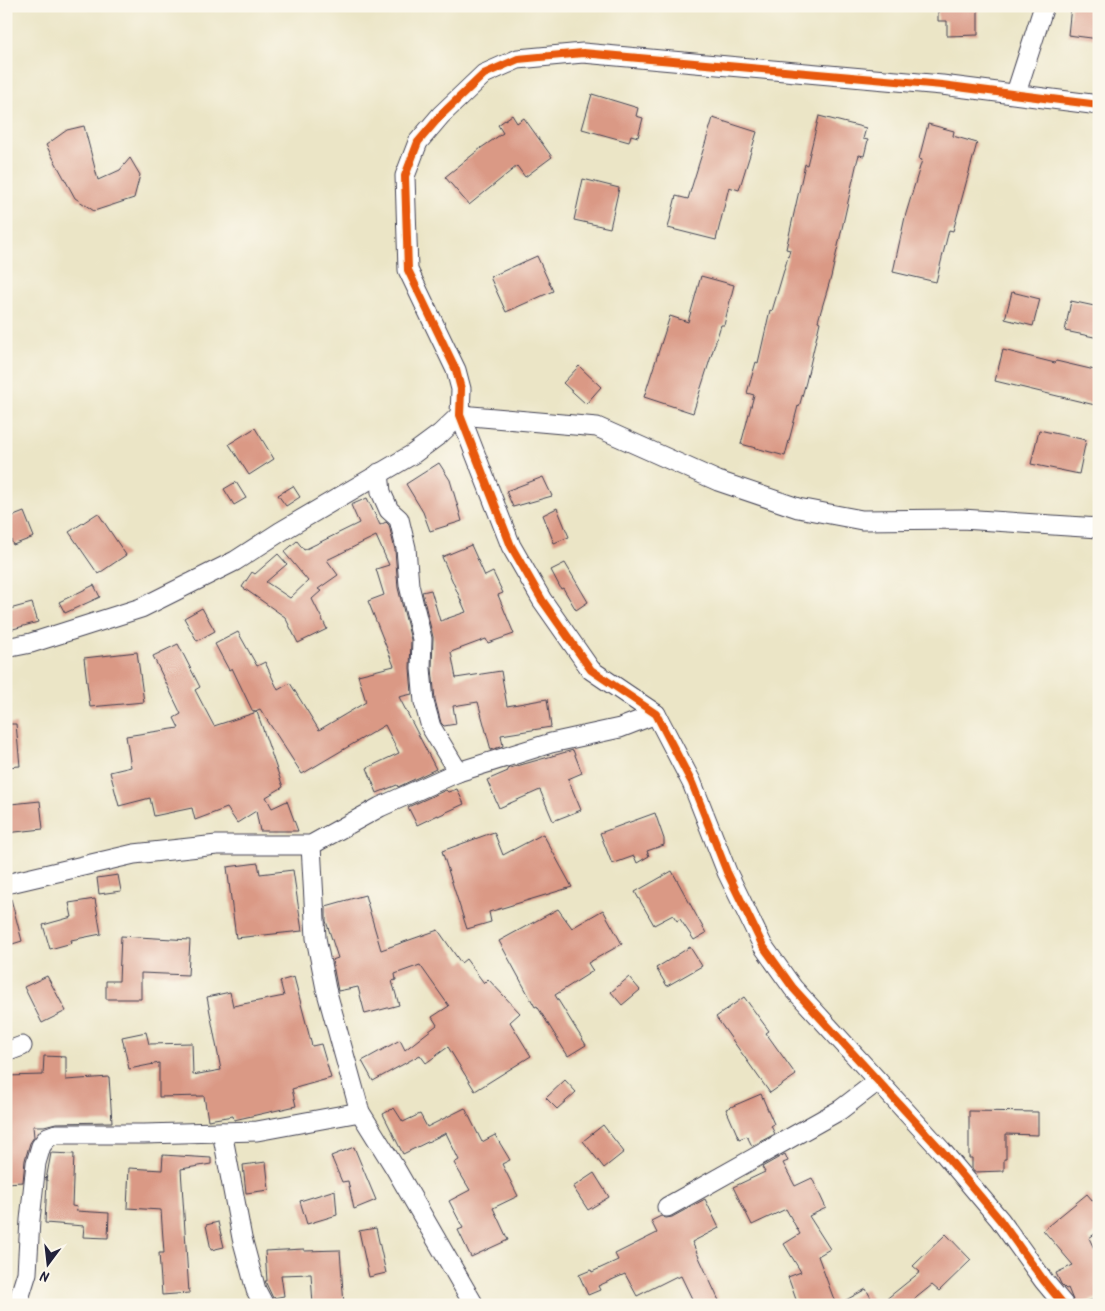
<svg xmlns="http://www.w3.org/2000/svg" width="1105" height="1311" viewBox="0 0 1105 1311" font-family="Kalam,sans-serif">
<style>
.building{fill:#da9985}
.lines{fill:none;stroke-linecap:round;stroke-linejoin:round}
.street-casing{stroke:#403f50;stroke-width:21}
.street{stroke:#fff;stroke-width:19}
.cycleway-casing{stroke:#fbf7ec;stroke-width:11}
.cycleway{stroke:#e8590c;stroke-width:8}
</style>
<rect width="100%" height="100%" fill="#fbf7ec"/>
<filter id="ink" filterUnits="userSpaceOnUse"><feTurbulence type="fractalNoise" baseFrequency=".02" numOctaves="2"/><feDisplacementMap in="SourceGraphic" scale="10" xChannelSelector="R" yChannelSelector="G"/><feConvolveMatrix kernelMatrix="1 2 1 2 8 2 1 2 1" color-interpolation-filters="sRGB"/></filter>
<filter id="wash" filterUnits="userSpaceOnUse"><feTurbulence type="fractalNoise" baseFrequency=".0096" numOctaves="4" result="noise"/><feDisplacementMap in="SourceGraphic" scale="20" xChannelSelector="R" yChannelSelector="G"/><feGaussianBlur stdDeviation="1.12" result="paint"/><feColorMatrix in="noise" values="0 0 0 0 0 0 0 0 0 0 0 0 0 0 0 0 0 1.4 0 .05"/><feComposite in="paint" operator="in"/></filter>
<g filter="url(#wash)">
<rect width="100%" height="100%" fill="#ebe5c6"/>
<g id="blocks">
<g class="building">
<path d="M 938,6 L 978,6 L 978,35 L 947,36 L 947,21 L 938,21 Z"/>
<path d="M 1071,6 L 1099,6 L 1099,39 L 1068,35 Z"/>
<path d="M 592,94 L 638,108 L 636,116 L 643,118 L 638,137 L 631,135 L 629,142 L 582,129 Z"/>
<path d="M 512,115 L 517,123 L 524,118 L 552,157 L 525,177 L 517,166 L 469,205 L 445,177 L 481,148 L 503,133 L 498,125 Z"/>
<path d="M 819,116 L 866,128 L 863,139 L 868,140 L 864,156 L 859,155 L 857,162 L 831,277 L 818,321 L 820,322 L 806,382 L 799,407 L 798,406 L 785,456 L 741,444 L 754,395 L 747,393 L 756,362 L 758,363 L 770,310 L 772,311 L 790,250 L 786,249 L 805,164 L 807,165 Z"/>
<path d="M 713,118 L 757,132 L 739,190 L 729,187 L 716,240 L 668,228 L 676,196 L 688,199 Z"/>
<path d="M 928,124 L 954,131 L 953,136 L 977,143 L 953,231 L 949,230 L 936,282 L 893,272 L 905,217 L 922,160 L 919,159 Z"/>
<path d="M 84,126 L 98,180 L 120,170 L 130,158 L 140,175 L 134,198 L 94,211 L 75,198 L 46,145 L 67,130 Z"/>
<path d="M 583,179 L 619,188 L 610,228 L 574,220 Z"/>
<path d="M 537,256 L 553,291 L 506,312 L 490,277 Z"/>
<path d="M 701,276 L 734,285 L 724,325 L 721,325 L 693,413 L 644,397 L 670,316 L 688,322 Z"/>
<path d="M 1012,292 L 1040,299 L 1033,326 L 1005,319 Z"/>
<path d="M 1071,301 L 1099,307 L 1099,338 L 1065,331 Z"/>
<path d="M 1003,350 L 1055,363 L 1056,361 L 1099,371 L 1099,390 L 1095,405 L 995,381 Z"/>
<path d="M 579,366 L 601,387 L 586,404 L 563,383 Z"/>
<path d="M 255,428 L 274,459 L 249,475 L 229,444 Z"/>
<path d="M 1039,430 L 1086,440 L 1079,474 L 1031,464 Z"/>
<path d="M 439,463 L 450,480 L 462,521 L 430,531 L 423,512 L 406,484 Z"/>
<path d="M 543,477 L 552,496 L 513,507 L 506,491 Z"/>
<path d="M 236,482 L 246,498 L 234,505 L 224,489 Z"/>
<path d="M 293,486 L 300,497 L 286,506 L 278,495 Z"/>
<path d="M 367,498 L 380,525 L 386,522 L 389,525 L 395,550 L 398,588 L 411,640 L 410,668 L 412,694 L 399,697 L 436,769 L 398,787 L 397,785 L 377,793 L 367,768 L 399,753 L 385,725 L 302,774 L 260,709 L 253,712 L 232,668 L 229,670 L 215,644 L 238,632 L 257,666 L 265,662 L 278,690 L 290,683 L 319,730 L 366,702 L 358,675 L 394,666 L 368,601 L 384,595 L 376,569 L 389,565 L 376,536 L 327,560 L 338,575 L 318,589 L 321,591 L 312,599 L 327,629 L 298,643 L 285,617 L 242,587 L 252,572 L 255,574 L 278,554 L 287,564 L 266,582 L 290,598 L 308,581 L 284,552 L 297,541 L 304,550 L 359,523 L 351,505 Z"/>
<path d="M 557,508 L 569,537 L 554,543 L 543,515 Z"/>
<path d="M 24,512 L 34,537 L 13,545 L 6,528 L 6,519 Z"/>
<path d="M 98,513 L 126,555 L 98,574 L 69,532 Z"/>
<path d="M 471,545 L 485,576 L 493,572 L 503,593 L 498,595 L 514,634 L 488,643 L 486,639 L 451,652 L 456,678 L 501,671 L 507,706 L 547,699 L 551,727 L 501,735 L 503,746 L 491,750 L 478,702 L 453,706 L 456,724 L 444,726 L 441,723 L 435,700 L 432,668 L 433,637 L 422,592 L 431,590 L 440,621 L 466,612 L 442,557 Z"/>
<path d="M 565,563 L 588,602 L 576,610 L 563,588 L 561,589 L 551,570 Z"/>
<path d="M 94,585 L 100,597 L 65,613 L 59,602 Z"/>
<path d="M 32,603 L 38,622 L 6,631 L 6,610 Z"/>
<path d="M 202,608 L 215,631 L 197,641 L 184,618 Z"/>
<path d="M 178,644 L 200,687 L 195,690 L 214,726 L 257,712 L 283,787 L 266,797 L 272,808 L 287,801 L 298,831 L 260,831 L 256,811 L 237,823 L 227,808 L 195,820 L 192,808 L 154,816 L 150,798 L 119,806 L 110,772 L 131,767 L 126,736 L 179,728 L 174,718 L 181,714 L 153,656 Z"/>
<path d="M 137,652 L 144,702 L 90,707 L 84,658 Z"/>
<path d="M 6,724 L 16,724 L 20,766 L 6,767 Z"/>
<path d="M 573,750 L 582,773 L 568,779 L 581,810 L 553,821 L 540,790 L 499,808 L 487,780 L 508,771 L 507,769 L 510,768 Z"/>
<path d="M 457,789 L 464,804 L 438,816 L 438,815 L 417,825 L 408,807 L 446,790 L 448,792 Z"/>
<path d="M 40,801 L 43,829 L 6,833 L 6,806 L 11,806 L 11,804 Z"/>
<path d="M 655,813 L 664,839 L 664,845 L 647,851 L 649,856 L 637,863 L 634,856 L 612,864 L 600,833 Z"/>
<path d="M 494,832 L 503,855 L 543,834 L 572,887 L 489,912 L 491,922 L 467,929 L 442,851 Z"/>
<path d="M 258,863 L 260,874 L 293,870 L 302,931 L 236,938 L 227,867 Z"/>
<path d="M 672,871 L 706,933 L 694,940 L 680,919 L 677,921 L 673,915 L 654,925 L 635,892 Z"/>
<path d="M 118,875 L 121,891 L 99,894 L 97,878 Z"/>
<path d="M 365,895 L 381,950 L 438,930 L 461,963 L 466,959 L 484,983 L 488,979 L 520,1013 L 510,1022 L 531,1056 L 475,1091 L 448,1047 L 426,1063 L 420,1055 L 373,1081 L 362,1061 L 400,1040 L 405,1050 L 437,1025 L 432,1017 L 449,1006 L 420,965 L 395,974 L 396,980 L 392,981 L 399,1005 L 365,1014 L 358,987 L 338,991 L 332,960 L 338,958 L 326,921 L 326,906 Z"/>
<path d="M 11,899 L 22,941 L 6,946 L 6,900 Z"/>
<path d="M 95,899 L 101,934 L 71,940 L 72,943 L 50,949 L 43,925 L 72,917 L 69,903 Z"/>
<path d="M 558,909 L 572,928 L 603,910 L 622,944 L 588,963 L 593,971 L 555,995 L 586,1045 L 568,1056 L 537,1006 L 535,1007 L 499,941 Z"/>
<path d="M 121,936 L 190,940 L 188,975 L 141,973 L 141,999 L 106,999 L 106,981 L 119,981 Z"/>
<path d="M 690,947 L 702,966 L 667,986 L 656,968 Z"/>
<path d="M 47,976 L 66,1011 L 42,1023 L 24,987 Z"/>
<path d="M 294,977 L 312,1046 L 321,1044 L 331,1078 L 292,1089 L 296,1106 L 234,1120 L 233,1116 L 208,1120 L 204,1096 L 159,1097 L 159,1063 L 129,1069 L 122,1037 L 146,1032 L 149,1044 L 192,1043 L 193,1075 L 221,1070 L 207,997 L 230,992 L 233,1006 L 284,996 L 280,981 Z"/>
<path d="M 629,977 L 640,990 L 622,1005 L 611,992 Z"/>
<path d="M 744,997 L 769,1031 L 766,1033 L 796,1075 L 770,1093 L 716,1017 Z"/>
<path d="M 44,1056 L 66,1057 L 66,1080 L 109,1077 L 112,1122 L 56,1123 L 44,1126 L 33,1126 L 34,1137 L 30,1143 L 25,1160 L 23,1182 L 6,1183 L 6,1076 L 43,1075 Z"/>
<path d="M 565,1080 L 576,1092 L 557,1109 L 546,1098 Z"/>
<path d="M 761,1094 L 774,1124 L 771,1126 L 775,1134 L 752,1146 L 747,1136 L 739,1139 L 726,1109 Z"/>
<path d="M 394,1108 L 403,1122 L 420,1114 L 427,1127 L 465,1108 L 482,1142 L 495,1135 L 510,1160 L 502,1164 L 518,1196 L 493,1208 L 508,1240 L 471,1257 L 458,1230 L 463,1228 L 449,1201 L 470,1190 L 454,1163 L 459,1160 L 446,1133 L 403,1154 L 383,1114 Z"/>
<path d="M 969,1111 L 1038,1112 L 1038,1135 L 1006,1134 L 1006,1159 L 1004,1159 L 1004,1171 L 974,1172 L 972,1169 L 972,1158 L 969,1158 Z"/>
<path d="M 603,1125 L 624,1152 L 604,1168 L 583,1141 Z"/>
<path d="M 354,1147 L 376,1200 L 354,1209 L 348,1181 L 342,1182 L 331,1156 Z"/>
<path d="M 51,1153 L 74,1154 L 72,1206 L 77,1207 L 76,1211 L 109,1213 L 108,1238 L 83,1237 L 84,1226 L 45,1223 L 47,1180 L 46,1180 Z"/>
<path d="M 785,1154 L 788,1161 L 783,1163 L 795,1186 L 812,1178 L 826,1208 L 809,1216 L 830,1249 L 818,1256 L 836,1305 L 798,1305 L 788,1277 L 801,1272 L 784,1244 L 800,1234 L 786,1209 L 752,1225 L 733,1187 L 765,1172 L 762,1167 Z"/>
<path d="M 163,1155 L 211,1158 L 211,1164 L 181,1169 L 189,1293 L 162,1295 L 159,1253 L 164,1253 L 161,1210 L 127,1208 L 129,1168 L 162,1170 Z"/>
<path d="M 266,1162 L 269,1190 L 246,1193 L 243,1165 Z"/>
<path d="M 594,1173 L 609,1197 L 588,1210 L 573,1187 Z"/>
<path d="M 335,1190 L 337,1215 L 307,1224 L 300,1201 Z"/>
<path d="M 1087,1194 L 1099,1208 L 1099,1231 L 1089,1238 L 1099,1259 L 1099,1298 L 1075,1305 L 1068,1288 L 1066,1289 L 1061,1284 L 1056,1273 L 1073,1265 L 1043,1230 Z"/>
<path d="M 705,1199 L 719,1228 L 692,1242 L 721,1305 L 695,1305 L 681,1276 L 677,1278 L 677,1276 L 637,1296 L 625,1274 L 598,1286 L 600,1290 L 588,1295 L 579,1275 L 591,1270 L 592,1272 L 618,1260 L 615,1254 L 657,1233 L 651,1221 L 661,1216 L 666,1218 L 672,1217 Z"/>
<path d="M 218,1222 L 224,1247 L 211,1250 L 206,1225 Z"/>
<path d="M 376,1228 L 386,1273 L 369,1277 L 359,1231 Z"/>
<path d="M 946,1234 L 971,1260 L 939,1291 L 932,1285 L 907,1305 L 879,1305 L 920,1272 L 913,1266 Z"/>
<path d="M 304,1249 L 304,1251 L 340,1250 L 344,1305 L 313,1305 L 311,1274 L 281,1275 L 284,1296 L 273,1298 L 265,1281 L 267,1281 L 265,1251 Z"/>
<path d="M 866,1289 L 875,1305 L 837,1305 Z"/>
</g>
</g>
</g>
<g filter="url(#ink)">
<use href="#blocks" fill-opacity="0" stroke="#403f50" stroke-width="1"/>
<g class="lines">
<defs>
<g id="street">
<path d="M 1016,93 L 1044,6"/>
<path d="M 379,473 L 381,492 L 389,510 L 399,519 L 406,548 L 409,585 L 422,639 L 421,668 L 424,702 L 431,727 L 458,772"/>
<path d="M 6,648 L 31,643 L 141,608 L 235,561 L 280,532 L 413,454 L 440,434 L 460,415 L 597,427 L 718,481 L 798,508 L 862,520 L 962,519 L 1099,528"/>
<path d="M 311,845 L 316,938 L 326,989 L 360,1112 L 395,1168 L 474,1305"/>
<path d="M 6,884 L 134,854 L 217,845 L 311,845 L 380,807 L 458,772 L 551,743 L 620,728 L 656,714"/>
<path d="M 6,1052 L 22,1046"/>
<path d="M 222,1132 L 242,1238 L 256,1290 L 264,1305"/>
<path d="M 667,1207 L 840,1110 L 878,1081"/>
<path d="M 17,1305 L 27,1273 L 30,1220 L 36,1163 L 41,1146 L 48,1137 L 56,1134 L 144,1134 L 257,1131 L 360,1112"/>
<path d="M 1064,1305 L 1044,1281 L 1000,1220 L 942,1151 L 793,988 L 763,946 L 727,872 L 692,783 L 656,714 L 591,670 L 542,600 L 511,546 L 460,415 L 461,389 L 456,370 L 408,270 L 405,176 L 418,142 L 441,115 L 484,74 L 518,59 L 583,53 L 942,85 L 1099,105"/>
</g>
</defs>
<use href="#street" class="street-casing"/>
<use href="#street" class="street"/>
<defs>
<path id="cycleway" d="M 1064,1305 L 1044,1281 L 1000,1220 L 942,1151 L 793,988 L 763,946 L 727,872 L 692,783 L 656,714 L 591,670 L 542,600 L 511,546 L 460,415 L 461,389 L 456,370 L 408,270 L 405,176 L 418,142 L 441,115 L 484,74 L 518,59 L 583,53 L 942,85 L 1099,105"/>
</defs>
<use href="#cycleway" class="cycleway-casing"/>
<use href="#cycleway" class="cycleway"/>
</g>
</g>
<rect width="1105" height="1311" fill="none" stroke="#fbf7ec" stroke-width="25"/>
<g transform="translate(48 1264) rotate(195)" stroke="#fbf7ec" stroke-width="4" paint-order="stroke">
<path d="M0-4L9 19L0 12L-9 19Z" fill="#22223b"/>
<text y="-8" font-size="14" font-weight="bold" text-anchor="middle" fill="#22223b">N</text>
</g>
</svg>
